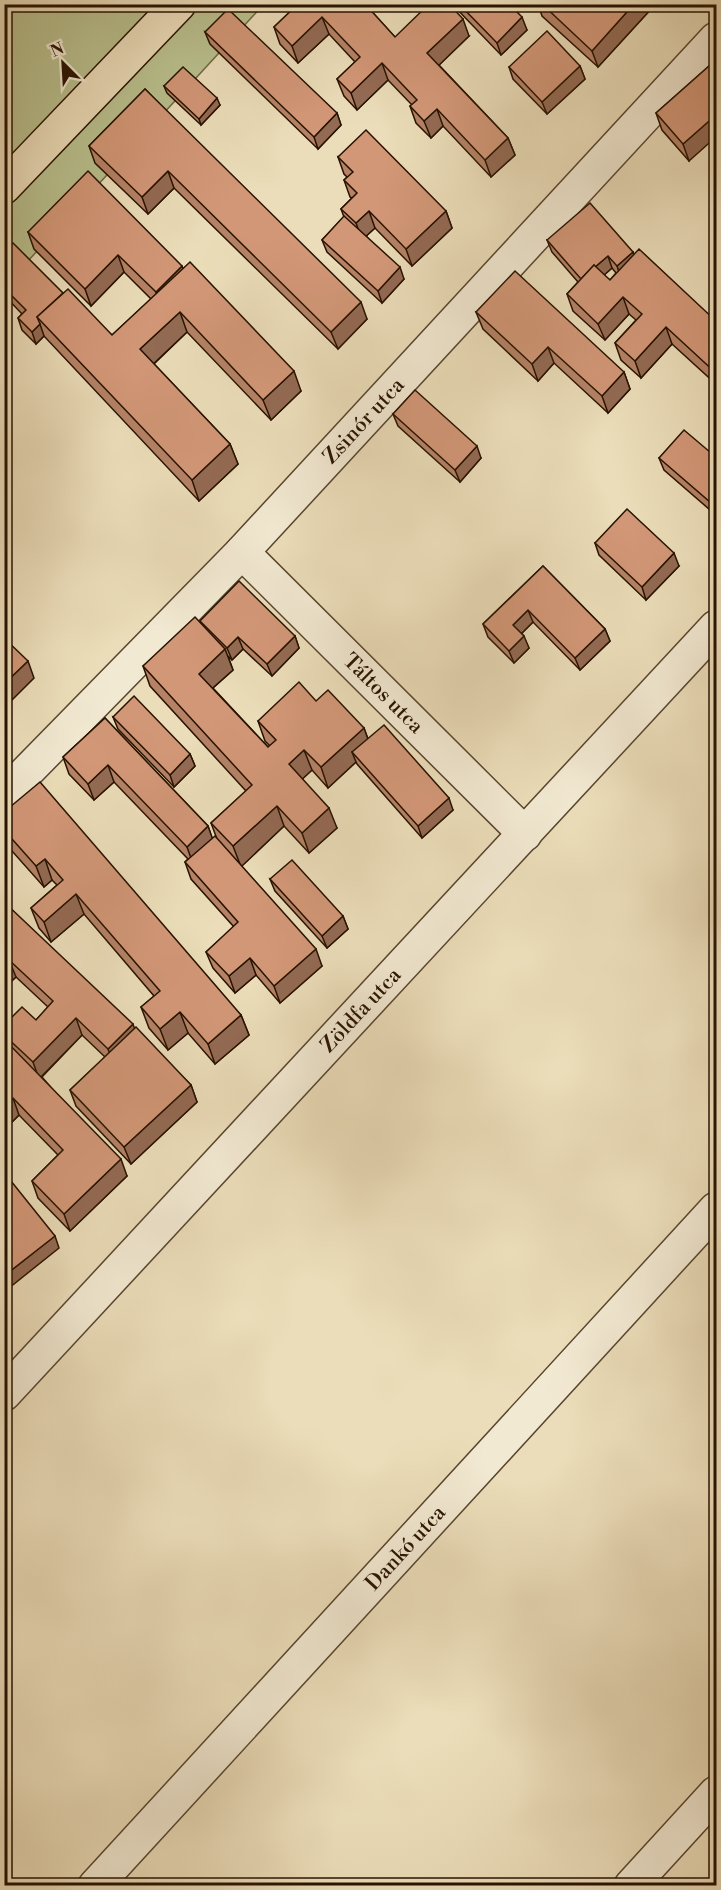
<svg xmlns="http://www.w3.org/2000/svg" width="721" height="1890" viewBox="0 0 721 1890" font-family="'Libre Bodoni',serif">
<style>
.green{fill:#b9c08e;stroke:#706947;stroke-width:1.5}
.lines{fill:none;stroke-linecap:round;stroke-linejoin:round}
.minor-casing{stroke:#58452e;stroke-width:36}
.major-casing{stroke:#271200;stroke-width:36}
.minor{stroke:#f2e9d2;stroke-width:33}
.major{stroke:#ebddb9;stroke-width:33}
.wall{fill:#b58266;stroke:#271200;stroke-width:1.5;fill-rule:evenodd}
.shaded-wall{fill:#936a53;stroke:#271200;stroke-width:1.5}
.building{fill:#d29777;stroke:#271200;stroke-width:1.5}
.labels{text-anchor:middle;stroke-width:5;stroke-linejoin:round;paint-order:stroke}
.street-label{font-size:21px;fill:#271200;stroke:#f2e9d2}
</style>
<rect width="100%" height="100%" fill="#ebddb9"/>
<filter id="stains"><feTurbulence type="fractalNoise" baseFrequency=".00333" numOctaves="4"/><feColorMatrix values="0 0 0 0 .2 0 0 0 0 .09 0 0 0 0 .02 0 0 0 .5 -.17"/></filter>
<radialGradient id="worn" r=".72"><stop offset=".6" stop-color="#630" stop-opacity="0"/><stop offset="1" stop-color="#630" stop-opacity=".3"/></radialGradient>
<path class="green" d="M 5,5 L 263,5 L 5,286 Z"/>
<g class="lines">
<defs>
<g id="minor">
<path id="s1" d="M 242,552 L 525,834"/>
<path id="s2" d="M 4,795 L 242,552 L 716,39"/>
<path id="s3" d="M 4,1394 L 716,627"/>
<path id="s4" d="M 95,1886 L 716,1209"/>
<path d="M 631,1886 L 716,1793"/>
</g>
<path id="major" d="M 4,187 L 179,4"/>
</defs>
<use href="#minor" class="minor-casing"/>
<use href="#major" class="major-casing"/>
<use href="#minor" class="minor"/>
<use href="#major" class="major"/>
</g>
<g class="wall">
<path d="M 294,4 L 365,4 L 395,37 L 469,36 L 439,65 L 508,138 L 515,155 L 491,177 L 443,126 L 431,138 L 416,123 L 410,106 L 412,105 L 388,80 L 357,110 L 344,96 L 337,79 L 355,62 L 329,34 L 298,63 L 280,44 L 274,27 L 296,6 Z"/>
<path d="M 452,4 L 509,4 L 527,30 L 501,55 Z"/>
<path d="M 538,4 L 651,4 L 652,8 L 598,67 L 542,16 Z"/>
<path d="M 205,32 L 337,113 L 341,125 L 318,149 L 210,44 Z"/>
<path d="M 717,59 L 689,161 L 662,130 L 656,113 Z"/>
<path d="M 580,66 L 585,79 L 547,114 L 513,79 L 509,67 Z"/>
<path d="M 164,86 L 220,105 L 201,125 L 167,93 Z"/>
<path d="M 145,89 L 367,319 L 338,349 L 174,188 L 148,214 L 95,163 L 89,146 Z"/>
<path d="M 338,157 L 446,211 L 452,228 L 412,266 L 375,228 L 366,236 L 404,279 L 382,303 L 327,252 L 322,240 L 344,217 L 341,209 L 352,198 L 350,197 L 344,180 L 347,177 L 344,174 Z"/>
<path d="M 28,232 L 183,269 L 301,391 L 271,420 L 187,332 L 154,364 L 230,444 L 238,464 L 199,501 L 44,336 L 36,344 L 22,330 L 18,318 L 22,314 L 4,295 L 4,251 L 63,293 L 112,335 L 151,299 L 124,272 L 91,306 L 34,249 Z"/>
<path d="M 547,240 L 633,252 L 634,254 L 717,322 L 717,385 L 672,344 L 641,378 L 621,360 L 615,343 L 636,320 L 629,314 L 605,340 L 573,311 L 567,294 L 578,282 L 552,252 ZM 612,268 L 616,273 L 610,280 L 604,275 Z"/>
<path d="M 476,312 L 624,372 L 630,389 L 608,413 L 554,363 L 538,381 L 483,329 Z"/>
<path d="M 393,414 L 481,458 L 460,482 L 398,426 Z"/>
<path d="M 659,458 L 717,458 L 717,516 L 664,470 Z"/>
<path d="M 595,543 L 679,566 L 646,600 L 599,555 Z"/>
<path d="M 543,566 L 605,629 L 610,641 L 580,670 L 533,622 L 522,633 L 529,648 L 514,663 L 488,637 L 483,624 Z"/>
<path d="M 200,622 L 295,636 L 299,648 L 272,676 L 243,649 L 232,660 L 228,656 L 233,670 L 213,688 L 268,747 L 270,746 L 265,741 L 258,721 L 316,701 L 364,728 L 368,739 L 453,810 L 422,838 L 357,764 L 356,762 L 328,788 L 312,770 L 302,779 L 337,828 L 309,853 L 284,826 L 241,866 L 322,966 L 280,1003 L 256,975 L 235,993 L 213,968 L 206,952 L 234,927 L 191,879 L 185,862 L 188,859 L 114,782 L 94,800 L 69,774 L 63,757 L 105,718 L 208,826 L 212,838 L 217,839 L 211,823 L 246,791 L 150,686 L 143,666 Z"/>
<path d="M 113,717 L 190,754 L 195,766 L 174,787 L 118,729 Z"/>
<path d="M 4,812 L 241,1015 L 249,1035 L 215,1064 L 188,1033 L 168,1050 L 149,1028 L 141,1007 L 154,996 L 84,914 L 51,942 L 39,928 L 31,908 L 57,885 L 52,880 L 44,887 L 4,842 Z"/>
<path d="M 270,879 L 343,916 L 348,929 L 327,948 L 275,891 Z"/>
<path d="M 4,902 L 191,1085 L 197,1102 L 131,1164 L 76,1106 L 70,1090 L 105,1057 L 82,1035 L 42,1077 L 127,1176 L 70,1231 L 38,1198 L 32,1181 L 58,1155 L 19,1115 L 4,1130 L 4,1025 L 36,1020 L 48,1007 L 16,977 L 4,988 Z"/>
</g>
<g class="shaded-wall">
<path d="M 634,4 L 651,4 L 652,8 L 598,67 L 592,51 Z"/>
<path d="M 322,17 L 329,34 L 298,63 L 292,46 Z"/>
<path d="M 522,17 L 527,30 L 501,55 L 497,43 Z"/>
<path d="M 463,19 L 469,36 L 434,70 L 427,53 Z"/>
<path d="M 382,63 L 388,80 L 357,110 L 351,93 Z"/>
<path d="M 580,66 L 585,79 L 547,114 L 542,102 Z"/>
<path d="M 217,98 L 220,105 L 201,125 L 199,119 Z"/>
<path d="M 437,109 L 443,126 L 431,138 L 424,121 Z"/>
<path d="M 337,113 L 341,125 L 318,149 L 314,137 Z"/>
<path d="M 717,114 L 717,136 L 689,161 L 683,144 Z"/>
<path d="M 508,138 L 515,155 L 491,177 L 485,160 Z"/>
<path d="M 168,171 L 174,188 L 148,214 L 142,197 Z"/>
<path d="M 369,211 L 375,228 L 362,240 L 356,223 Z"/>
<path d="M 446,211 L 452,228 L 412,266 L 406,249 Z"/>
<path d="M 633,252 L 638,264 L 621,278 L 617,266 Z"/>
<path d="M 118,255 L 124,272 L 91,306 L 85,289 Z"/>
<path d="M 608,256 L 612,268 L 586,291 L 581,279 Z"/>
<path d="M 182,266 L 189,283 L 162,309 L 156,292 Z"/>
<path d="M 400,267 L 404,279 L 382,303 L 378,291 Z"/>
<path d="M 623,297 L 629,314 L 605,340 L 598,324 Z"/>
<path d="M 361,302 L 367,319 L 338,349 L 331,332 Z"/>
<path d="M 180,312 L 187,332 L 148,369 L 140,349 Z"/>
<path d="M 40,324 L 44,336 L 36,344 L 32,332 Z"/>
<path d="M 666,327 L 672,344 L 641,378 L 635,361 Z"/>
<path d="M 548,347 L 554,363 L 538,381 L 532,364 Z"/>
<path d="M 294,371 L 301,391 L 271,420 L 263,400 Z"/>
<path d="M 624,372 L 630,389 L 608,413 L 602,396 Z"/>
<path d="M 230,444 L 238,464 L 199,501 L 192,480 Z"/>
<path d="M 477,446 L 481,458 L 460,482 L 455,470 Z"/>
<path d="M 674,553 L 679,566 L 646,600 L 642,587 Z"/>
<path d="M 528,610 L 533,622 L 518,637 L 513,625 Z"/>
<path d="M 605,629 L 610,641 L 580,670 L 575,658 Z"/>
<path d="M 295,636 L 299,648 L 272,676 L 267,664 Z"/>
<path d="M 524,636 L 529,648 L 514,663 L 509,651 Z"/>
<path d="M 238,637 L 243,649 L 232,660 L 227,648 Z"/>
<path d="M 225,649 L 233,670 L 206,694 L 199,674 Z"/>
<path d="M 28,661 L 34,678 L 6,706 L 4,701 L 4,684 Z"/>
<path d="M 364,728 L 371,748 L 352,752 L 356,762 L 328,788 L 321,767 Z"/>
<path d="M 304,750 L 312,770 L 296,785 L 289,764 Z"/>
<path d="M 190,754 L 195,766 L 174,787 L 170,775 Z"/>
<path d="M 108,765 L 114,782 L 94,800 L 88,784 Z"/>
<path d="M 449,798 L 453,810 L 422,838 L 418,826 Z"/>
<path d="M 277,806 L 284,826 L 241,867 L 233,846 Z"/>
<path d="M 329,808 L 337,828 L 309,853 L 302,833 Z"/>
<path d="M 208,826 L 214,843 L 193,864 L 187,847 Z"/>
<path d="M 45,859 L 52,880 L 44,887 L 36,866 Z"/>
<path d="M 76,894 L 84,914 L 51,942 L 44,922 Z"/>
<path d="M 343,916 L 348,929 L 327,948 L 322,936 Z"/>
<path d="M 316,949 L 322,966 L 280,1003 L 274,986 Z"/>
<path d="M 250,958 L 256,975 L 235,993 L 229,976 Z"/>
<path d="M 9,960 L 16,977 L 4,988 L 4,965 Z"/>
<path d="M 180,1012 L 188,1033 L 168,1050 L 160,1029 Z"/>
<path d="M 241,1015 L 249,1035 L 215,1064 L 208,1044 Z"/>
<path d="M 76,1018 L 82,1035 L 39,1079 L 33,1062 Z"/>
<path d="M 133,1024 L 139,1041 L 114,1066 L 108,1049 Z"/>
<path d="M 191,1085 L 197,1102 L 131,1164 L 124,1147 Z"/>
<path d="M 13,1098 L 19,1115 L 4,1130 L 4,1107 Z"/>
<path d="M 121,1159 L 127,1176 L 70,1231 L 64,1214 Z"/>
<path d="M 55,1236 L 59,1248 L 4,1292 L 4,1276 Z"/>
</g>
<g class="building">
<path d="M 298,4 L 365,4 L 395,37 L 429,4 L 449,4 L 463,19 L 427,53 L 508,138 L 485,160 L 437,109 L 424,121 L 410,106 L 417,100 L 382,63 L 351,93 L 337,79 L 360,57 L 322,17 L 292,46 L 274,27 Z"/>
<path d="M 459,4 L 509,4 L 522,17 L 497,43 Z"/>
<path d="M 542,4 L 634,4 L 592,51 Z"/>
<path d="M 228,9 L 337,113 L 314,137 L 205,32 Z"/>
<path d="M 547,31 L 580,66 L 542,102 L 509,67 Z"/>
<path d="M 717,59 L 717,114 L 683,144 L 656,113 Z"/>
<path d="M 183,67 L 217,98 L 199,119 L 164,86 Z"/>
<path d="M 145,89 L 361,302 L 331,332 L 168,171 L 142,197 L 89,146 Z"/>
<path d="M 366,130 L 446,211 L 406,249 L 369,211 L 356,223 L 341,209 L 357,193 L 344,180 L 353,172 L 338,157 Z"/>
<path d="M 88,171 L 182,266 L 156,292 L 118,255 L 85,289 L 28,232 Z"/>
<path d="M 590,203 L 633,252 L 617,266 L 608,256 L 595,267 L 594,265 L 581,279 L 547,240 Z"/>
<path d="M 344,216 L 400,267 L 378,291 L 322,240 Z"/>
<path d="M 13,243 L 63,293 L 37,317 L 40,324 L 32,332 L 18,318 L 26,310 L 4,288 L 4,251 Z"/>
<path d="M 639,249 L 717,322 L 717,374 L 666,327 L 635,361 L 615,343 L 642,314 L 623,297 L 598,324 L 567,294 L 594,265 L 610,280 Z"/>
<path d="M 190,262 L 294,371 L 263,400 L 180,312 L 140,349 L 230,444 L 192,480 L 37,317 L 68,289 L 112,335 Z"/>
<path d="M 515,271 L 624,372 L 602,396 L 548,347 L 532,364 L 476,312 Z"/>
<path d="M 415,390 L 477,446 L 455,470 L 393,414 Z"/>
<path d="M 684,430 L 717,458 L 717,508 L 659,458 Z"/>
<path d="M 627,509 L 674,553 L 642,587 L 595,543 Z"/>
<path d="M 543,566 L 605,629 L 575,658 L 528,610 L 513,625 L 524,636 L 509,651 L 483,624 Z"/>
<path d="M 239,581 L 295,636 L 267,664 L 238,637 L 227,648 L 200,621 Z"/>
<path d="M 195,617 L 225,649 L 199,674 L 268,747 L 276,740 L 258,721 L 299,682 L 316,701 L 328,690 L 364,728 L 321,767 L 304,750 L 289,764 L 329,808 L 302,833 L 277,806 L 233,846 L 211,823 L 252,785 L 143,666 Z"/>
<path d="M 4,638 L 28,661 L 4,684 Z"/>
<path d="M 134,696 L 190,754 L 170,775 L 113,717 Z"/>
<path d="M 105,718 L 208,826 L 187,847 L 108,765 L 88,784 L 63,757 Z"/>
<path d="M 384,725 L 449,798 L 418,826 L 352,752 Z"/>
<path d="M 40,782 L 241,1015 L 208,1044 L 180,1012 L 160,1029 L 141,1007 L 160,991 L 76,894 L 44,922 L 31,908 L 63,880 L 45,859 L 36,866 L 4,830 L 4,812 Z"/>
<path d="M 215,836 L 316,949 L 274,986 L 250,958 L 229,976 L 206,952 L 238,922 L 185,862 Z"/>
<path d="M 292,860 L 343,916 L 322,936 L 270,879 Z"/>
<path d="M 4,902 L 133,1024 L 108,1049 L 76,1018 L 33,1062 L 4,1035 L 4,1025 L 22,1007 L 36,1020 L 53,1001 L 9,960 L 4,965 Z"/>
<path d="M 136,1027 L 191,1085 L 124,1147 L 70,1090 Z"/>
<path d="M 4,1039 L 121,1159 L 64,1214 L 32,1181 L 63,1150 L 13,1098 L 4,1107 Z"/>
<path d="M 7,1176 L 55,1236 L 4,1276 L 4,1178 Z"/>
</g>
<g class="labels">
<g class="street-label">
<text dy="7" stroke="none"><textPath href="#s2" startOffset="519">Zsinór utca</textPath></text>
<text dy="7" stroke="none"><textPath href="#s1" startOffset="200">Táltos utca</textPath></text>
<text dy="7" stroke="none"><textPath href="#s3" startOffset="524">Zöldfa utca</textPath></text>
<text dy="7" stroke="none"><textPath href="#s4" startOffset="459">Dankó utca</textPath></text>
</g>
</g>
<rect width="721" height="1890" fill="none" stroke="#ebddb9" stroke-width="24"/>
<rect x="6" y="6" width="709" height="1878" fill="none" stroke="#271200" stroke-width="3"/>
<rect x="12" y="12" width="697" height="1866" fill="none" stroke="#271200" stroke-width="1.5"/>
<g transform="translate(63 63) rotate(336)" stroke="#f2e9d2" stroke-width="4.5" paint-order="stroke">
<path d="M0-4.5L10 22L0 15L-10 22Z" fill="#271200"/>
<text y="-9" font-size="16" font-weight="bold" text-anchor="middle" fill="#271200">N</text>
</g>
<rect width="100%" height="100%" filter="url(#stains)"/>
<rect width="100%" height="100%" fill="url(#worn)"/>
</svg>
